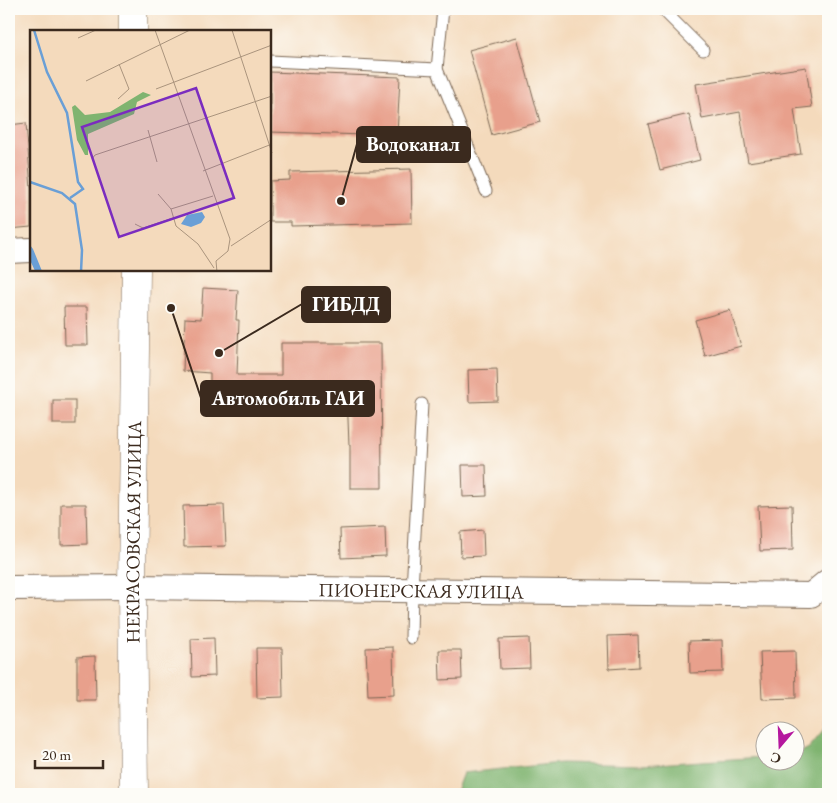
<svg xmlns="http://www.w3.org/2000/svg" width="837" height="803" viewBox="0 0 837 803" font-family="'EB Garamond',serif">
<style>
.forest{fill:#7fb470;stroke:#5d6f47}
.building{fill:#e8a08c}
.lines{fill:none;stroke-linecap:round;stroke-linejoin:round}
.lane-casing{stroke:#7c6855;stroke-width:13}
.street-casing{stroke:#7c6855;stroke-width:26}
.secondary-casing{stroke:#7c6855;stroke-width:29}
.lane{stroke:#fff;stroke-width:11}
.street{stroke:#fff;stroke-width:24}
.secondary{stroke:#fff;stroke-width:28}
.labels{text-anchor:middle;stroke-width:5;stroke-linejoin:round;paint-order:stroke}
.street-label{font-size:19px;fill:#3b2a1e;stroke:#fdfcf7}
.inset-river{fill:none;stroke:#6a9fd6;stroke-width:2.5}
.inset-road{fill:none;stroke:#aa947d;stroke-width:1}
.view{fill:#7b2cbf;fill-opacity:0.15;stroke:#7b2cbf;stroke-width:2.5}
.inset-edge{fill:none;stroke:#3b2a1e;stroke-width:2.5}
.leader{fill:none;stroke:#3b2a1e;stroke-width:2}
.callout-dot{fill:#3b2a1e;stroke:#fdfcf7;stroke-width:2}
.callout{fill:#3b2a1e;stroke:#3b2a1e;stroke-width:2}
.callout-label{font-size:20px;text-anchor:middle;font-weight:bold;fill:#fff}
</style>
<rect width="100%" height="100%" fill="#fdfcf7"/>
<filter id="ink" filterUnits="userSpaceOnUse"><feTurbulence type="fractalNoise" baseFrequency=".02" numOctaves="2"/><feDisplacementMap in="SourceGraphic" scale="10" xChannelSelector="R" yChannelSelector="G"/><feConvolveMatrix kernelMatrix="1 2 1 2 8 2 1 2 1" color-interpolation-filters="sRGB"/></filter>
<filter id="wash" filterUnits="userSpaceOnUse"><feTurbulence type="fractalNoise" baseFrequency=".0096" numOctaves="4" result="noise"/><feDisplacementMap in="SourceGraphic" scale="20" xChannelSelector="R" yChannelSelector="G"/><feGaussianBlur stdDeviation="1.12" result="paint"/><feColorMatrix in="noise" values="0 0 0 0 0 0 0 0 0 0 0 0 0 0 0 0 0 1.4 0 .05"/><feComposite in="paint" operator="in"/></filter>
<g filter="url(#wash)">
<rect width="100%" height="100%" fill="#f4dabc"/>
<path class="forest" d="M 828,711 L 828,794 L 455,794 L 463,773 L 561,763 L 641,765 L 763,757 L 764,757 L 764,760 L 794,760 L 795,755 L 809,748 L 825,729 Z"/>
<g id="blocks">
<g class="building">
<path d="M 517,37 L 540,122 L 492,135 L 469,50 Z"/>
<path d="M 806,67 L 812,107 L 794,109 L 801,154 L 748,162 L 740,112 L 702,119 L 696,84 Z"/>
<path d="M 270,72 L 400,77 L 397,136 L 270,132 Z"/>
<path d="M 689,114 L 700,160 L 660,170 L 648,124 Z"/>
<path d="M 26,123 L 31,189 L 31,227 L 9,229 L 9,125 Z"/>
<path d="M 411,169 L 412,223 L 291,226 L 291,222 L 270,222 L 270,181 L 290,180 L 290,172 Z"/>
<path d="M 203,288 L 238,290 L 236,320 L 239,320 L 237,375 L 281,375 L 281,343 L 381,343 L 382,488 L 350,488 L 350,445 L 349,445 L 347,394 L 210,394 L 210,373 L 183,371 L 185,318 L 201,319 Z"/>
<path d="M 64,307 L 87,307 L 88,345 L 65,345 Z"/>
<path d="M 730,310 L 741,346 L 705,356 L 695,320 Z"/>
<path d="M 497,369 L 498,401 L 469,402 L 468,370 Z"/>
<rect x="53" y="400" width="22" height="24"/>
<path d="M 462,465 L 486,465 L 487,496 L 463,497 Z"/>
<path d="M 61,504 L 86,504 L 87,544 L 61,545 Z"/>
<path d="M 224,505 L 226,546 L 184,547 L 183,506 Z"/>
<path d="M 792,505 L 793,550 L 760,551 L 758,506 Z"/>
<path d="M 385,527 L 386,556 L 341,558 L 340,529 Z"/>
<path d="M 483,530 L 484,556 L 461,557 L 460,532 Z"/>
<path d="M 638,635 L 639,667 L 609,669 L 608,636 Z"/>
<path d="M 214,638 L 215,676 L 192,677 L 191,639 Z"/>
<path d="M 529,638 L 530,668 L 500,669 L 499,639 Z"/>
<path d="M 722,640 L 723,672 L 690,673 L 689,641 Z"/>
<path d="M 393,647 L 394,695 L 368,696 L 366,648 Z"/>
<path d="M 256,648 L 282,648 L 283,697 L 257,698 Z"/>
<path d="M 439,650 L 461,650 L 462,679 L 440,680 Z"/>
<path d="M 795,651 L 796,698 L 762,699 L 760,652 Z"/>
<path d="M 95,656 L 96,700 L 77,700 L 77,657 Z"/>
</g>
</g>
</g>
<g filter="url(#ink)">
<use href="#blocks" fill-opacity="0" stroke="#7c6855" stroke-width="1"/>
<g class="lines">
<defs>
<g id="lane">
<path d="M 662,9 L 703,50"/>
<path d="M 270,61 L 437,69 L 443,9"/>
<path d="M 437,69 L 486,191"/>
<path d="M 411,638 L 412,590 L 422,404"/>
</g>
<g id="street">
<path d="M 9,251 L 31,250"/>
<path id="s1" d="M 9,588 L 132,587 L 811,595 L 828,581"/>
</g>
<g id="secondary">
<path d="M 133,31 L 133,9"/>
<path id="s2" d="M 134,794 L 132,587 L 136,270"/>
</g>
</defs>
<use href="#lane" class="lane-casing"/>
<use href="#street" class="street-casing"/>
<use href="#secondary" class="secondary-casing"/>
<use href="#lane" class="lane"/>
<use href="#street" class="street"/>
<use href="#secondary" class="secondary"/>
</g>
</g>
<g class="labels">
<g class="street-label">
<text dy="7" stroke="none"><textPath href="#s2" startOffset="262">НЕКРАСОВСКАЯ УЛИЦА</textPath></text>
<text dy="7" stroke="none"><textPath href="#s1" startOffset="412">ПИОНЕРСКАЯ УЛИЦА</textPath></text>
</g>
</g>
<g transform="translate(30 30)">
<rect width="241" height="241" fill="#f4dabc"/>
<path d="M 113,62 L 121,65 L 107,72 L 104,84 L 58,104 L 58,125 L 55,125 L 47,110 L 42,77 L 45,75 L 55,85 L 80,82 Z" fill="#7fb470"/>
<path d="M 172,182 L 175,187 L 171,193 L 161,197 L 151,194 L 157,185 ZM 0,215 L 3,219 L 12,241 L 5,241 L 0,230 Z" fill="#6a9fd6"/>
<path class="inset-river" d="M 4,0 L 17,42 L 37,83 L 48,152 L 53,159 L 40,168M 0,152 L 32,163 L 45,174 L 52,220 L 51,242"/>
<path class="inset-road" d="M 125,0 L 200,209 L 198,221 L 186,231 L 187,242M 202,0 L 242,123M 48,8 L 66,0M 56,51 L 160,0M 126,59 L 242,15M 88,69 L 99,59 L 89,34M 118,100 L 127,132M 62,129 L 65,125 L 242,66M 173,141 L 242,114M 128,164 L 141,179M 183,166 L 141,179 L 146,196 L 168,214 L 184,238M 105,194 L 113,198 L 143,188M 201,216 L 242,189"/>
<path class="view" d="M 166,58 L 204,168 L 89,207 L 52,97 Z"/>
<rect width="241" height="241" class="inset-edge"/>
</g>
<path class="leader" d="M341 201L357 144M219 353L302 304M171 308L201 398"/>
<g class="callout-dot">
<circle cx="341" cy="201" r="5"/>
<circle cx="219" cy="353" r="5"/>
<circle cx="171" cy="308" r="5"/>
</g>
<g class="callout">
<rect x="357" y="127" width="113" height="35" rx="5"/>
<rect x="302" y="287" width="88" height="35" rx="5"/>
<rect x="201" y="381" width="173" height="35" rx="5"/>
</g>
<g class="callout-label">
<text x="413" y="151">Водоканал</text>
<text x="346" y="311">ГИБДД</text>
<text x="288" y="405">Автомобиль ГАИ</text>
</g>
<rect width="837" height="803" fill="none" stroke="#fdfcf7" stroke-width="30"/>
<g transform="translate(780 746) rotate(199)"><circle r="24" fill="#fdfcf7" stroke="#afa8a0"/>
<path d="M0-4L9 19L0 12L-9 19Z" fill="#b5179e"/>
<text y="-8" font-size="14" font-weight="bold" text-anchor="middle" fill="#3b2a1e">С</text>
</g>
<path d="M35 760v8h68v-8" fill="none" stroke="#3b2a1e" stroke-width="2.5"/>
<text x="42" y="760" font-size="15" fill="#3b2a1e" stroke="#fdfcf7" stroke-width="4" paint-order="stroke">20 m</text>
</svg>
